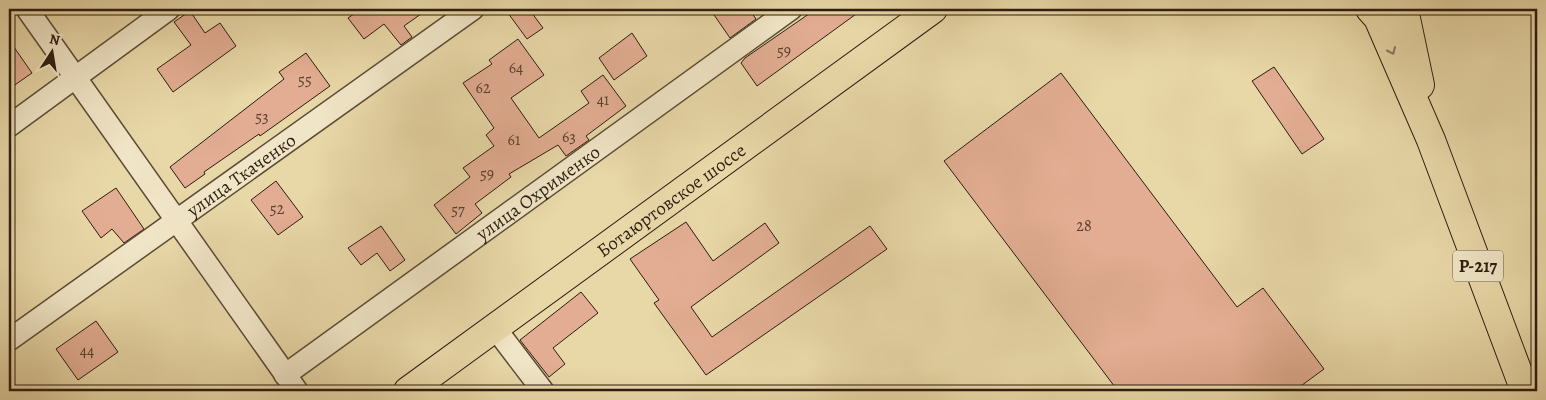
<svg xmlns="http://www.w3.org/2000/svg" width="1546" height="400" viewBox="0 0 1546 400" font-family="Alegreya,serif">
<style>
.building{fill:#e2ad92;stroke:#2c1d11}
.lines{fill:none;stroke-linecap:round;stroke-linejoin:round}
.minor-casing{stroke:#5b4c36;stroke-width:24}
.major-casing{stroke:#2c1d11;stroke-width:30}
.highway-casing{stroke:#2c1d11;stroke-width:30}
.minor{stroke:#f0e5c6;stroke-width:21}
.major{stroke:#e8d7a7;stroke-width:28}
.highway{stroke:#e8d7a7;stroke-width:28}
.oneway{stroke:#8a7a5c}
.labels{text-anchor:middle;stroke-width:4;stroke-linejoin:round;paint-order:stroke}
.number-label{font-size:16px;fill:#5a4131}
.shield{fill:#f0e5c6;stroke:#675947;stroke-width:1}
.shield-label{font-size:18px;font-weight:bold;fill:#2c1d11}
.street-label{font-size:19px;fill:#2c1d11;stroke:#f0e5c6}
</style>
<rect width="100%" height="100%" fill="#e8d7a7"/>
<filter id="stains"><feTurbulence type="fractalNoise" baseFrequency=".004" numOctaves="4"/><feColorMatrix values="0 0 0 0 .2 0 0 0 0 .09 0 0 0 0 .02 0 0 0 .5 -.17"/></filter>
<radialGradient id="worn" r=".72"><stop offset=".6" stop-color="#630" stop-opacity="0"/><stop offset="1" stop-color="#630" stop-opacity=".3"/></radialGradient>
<g class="building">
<path d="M 361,9 L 428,9 L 404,26 L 412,37 L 401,45 L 384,24 L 364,39 L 348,18 Z"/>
<path d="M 505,9 L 529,9 L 543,28 L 527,39 Z"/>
<path d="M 710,9 L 749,9 L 756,19 L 730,38 Z"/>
<path d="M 816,9 L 863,9 L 757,86 L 741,63 L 745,58 Z"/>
<path d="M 190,11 L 205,33 L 220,23 L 236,46 L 173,92 L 157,69 L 191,45 L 174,22 Z"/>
<path d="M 632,33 L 647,56 L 614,80 L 599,58 Z"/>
<path d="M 518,39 L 544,75 L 511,98 L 539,138 L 589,103 L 581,91 L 603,75 L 626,106 L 586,136 L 589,140 L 566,156 L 558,145 L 509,174 L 511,177 L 475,204 L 482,213 L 456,234 L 434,205 L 470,177 L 463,168 L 494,146 L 486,135 L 494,128 L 463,83 L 492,64 L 489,60 Z"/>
<path d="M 9,40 L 32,73 L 9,89 Z"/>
<path d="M 306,53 L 330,86 L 260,136 L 259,134 L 204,172 L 205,174 L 185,188 L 170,167 L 284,79 L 279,72 Z"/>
<path d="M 1274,67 L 1324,139 L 1302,154 L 1252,81 Z"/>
<path d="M 1061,73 L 1237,307 L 1263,288 L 1324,369 L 1294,391 L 1118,391 L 944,161 Z"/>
<path d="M 276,181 L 303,217 L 278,235 L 251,200 Z"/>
<path d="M 116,188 L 144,229 L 124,243 L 112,229 L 101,238 L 82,211 Z"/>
<path d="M 686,222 L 713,261 L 765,223 L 779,243 L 691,307 L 712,337 L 870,226 L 887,249 L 706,375 L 654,303 L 659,300 L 630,259 Z"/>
<path d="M 381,226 L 405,260 L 390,271 L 377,253 L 361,265 L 348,248 Z"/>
<path d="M 581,292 L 598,313 L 553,348 L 565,364 L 549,377 L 520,340 Z"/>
<path d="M 96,321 L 118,352 L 78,380 L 56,349 Z"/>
</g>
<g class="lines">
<defs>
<g id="minor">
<path d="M 27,9 L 297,391"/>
<path d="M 9,126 L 169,9"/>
<path d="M 495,328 L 543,391"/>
<path id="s1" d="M 9,340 L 473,9"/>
<path id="s2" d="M 285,375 L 791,9"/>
</g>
<g id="major">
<path id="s3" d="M 408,391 L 933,9"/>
</g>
<g id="highway">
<path d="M 1370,9 L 1378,18 L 1431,140 L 1525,391"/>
<path d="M 1404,9 L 1420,85"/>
</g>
</defs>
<use href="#minor" class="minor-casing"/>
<use href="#major" class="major-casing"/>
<use href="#highway" class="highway-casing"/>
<use href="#minor" class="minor"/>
<use href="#major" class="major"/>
<use href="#highway" class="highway"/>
</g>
<defs><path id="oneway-chevron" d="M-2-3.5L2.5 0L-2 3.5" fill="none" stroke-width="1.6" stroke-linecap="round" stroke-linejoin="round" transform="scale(1.25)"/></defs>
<use class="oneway" href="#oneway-chevron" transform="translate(1392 51) rotate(66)"/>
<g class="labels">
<g class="number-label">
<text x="784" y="56">59</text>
<text x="516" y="73">64</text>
<text x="305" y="85">55</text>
<text x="483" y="93">62</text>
<text x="603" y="105">41</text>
<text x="262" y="122">53</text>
<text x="569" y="142">63</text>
<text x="514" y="145">61</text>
<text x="487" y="179">59</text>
<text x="277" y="214">52</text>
<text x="458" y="215">57</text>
<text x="1084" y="231">28</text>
<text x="87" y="356">44</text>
</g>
<rect class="shield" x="1453" y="250.5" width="50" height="31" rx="4"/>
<g class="shield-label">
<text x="1478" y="272">Р-217</text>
</g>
<g class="street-label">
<text dy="7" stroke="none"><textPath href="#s1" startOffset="285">улица Ткаченко</textPath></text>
<text dy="7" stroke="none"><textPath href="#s2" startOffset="312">улица Охрименко</textPath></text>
<text dy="7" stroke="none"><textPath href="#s3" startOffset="325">Ботаюртовское шоссе</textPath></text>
</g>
</g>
<rect width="1546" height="400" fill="none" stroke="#e8d7a7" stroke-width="30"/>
<rect x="10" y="10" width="1526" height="380" fill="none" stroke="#2c1d11" stroke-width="2.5"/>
<rect x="15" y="15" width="1516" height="370" fill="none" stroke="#2c1d11"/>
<g transform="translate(52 52) rotate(12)" stroke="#f0e5c6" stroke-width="4" paint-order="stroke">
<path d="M0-4L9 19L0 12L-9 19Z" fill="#2c1d11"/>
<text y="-8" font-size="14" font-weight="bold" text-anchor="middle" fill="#2c1d11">N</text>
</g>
<rect width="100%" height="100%" filter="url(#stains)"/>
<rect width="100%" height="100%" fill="url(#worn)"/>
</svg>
